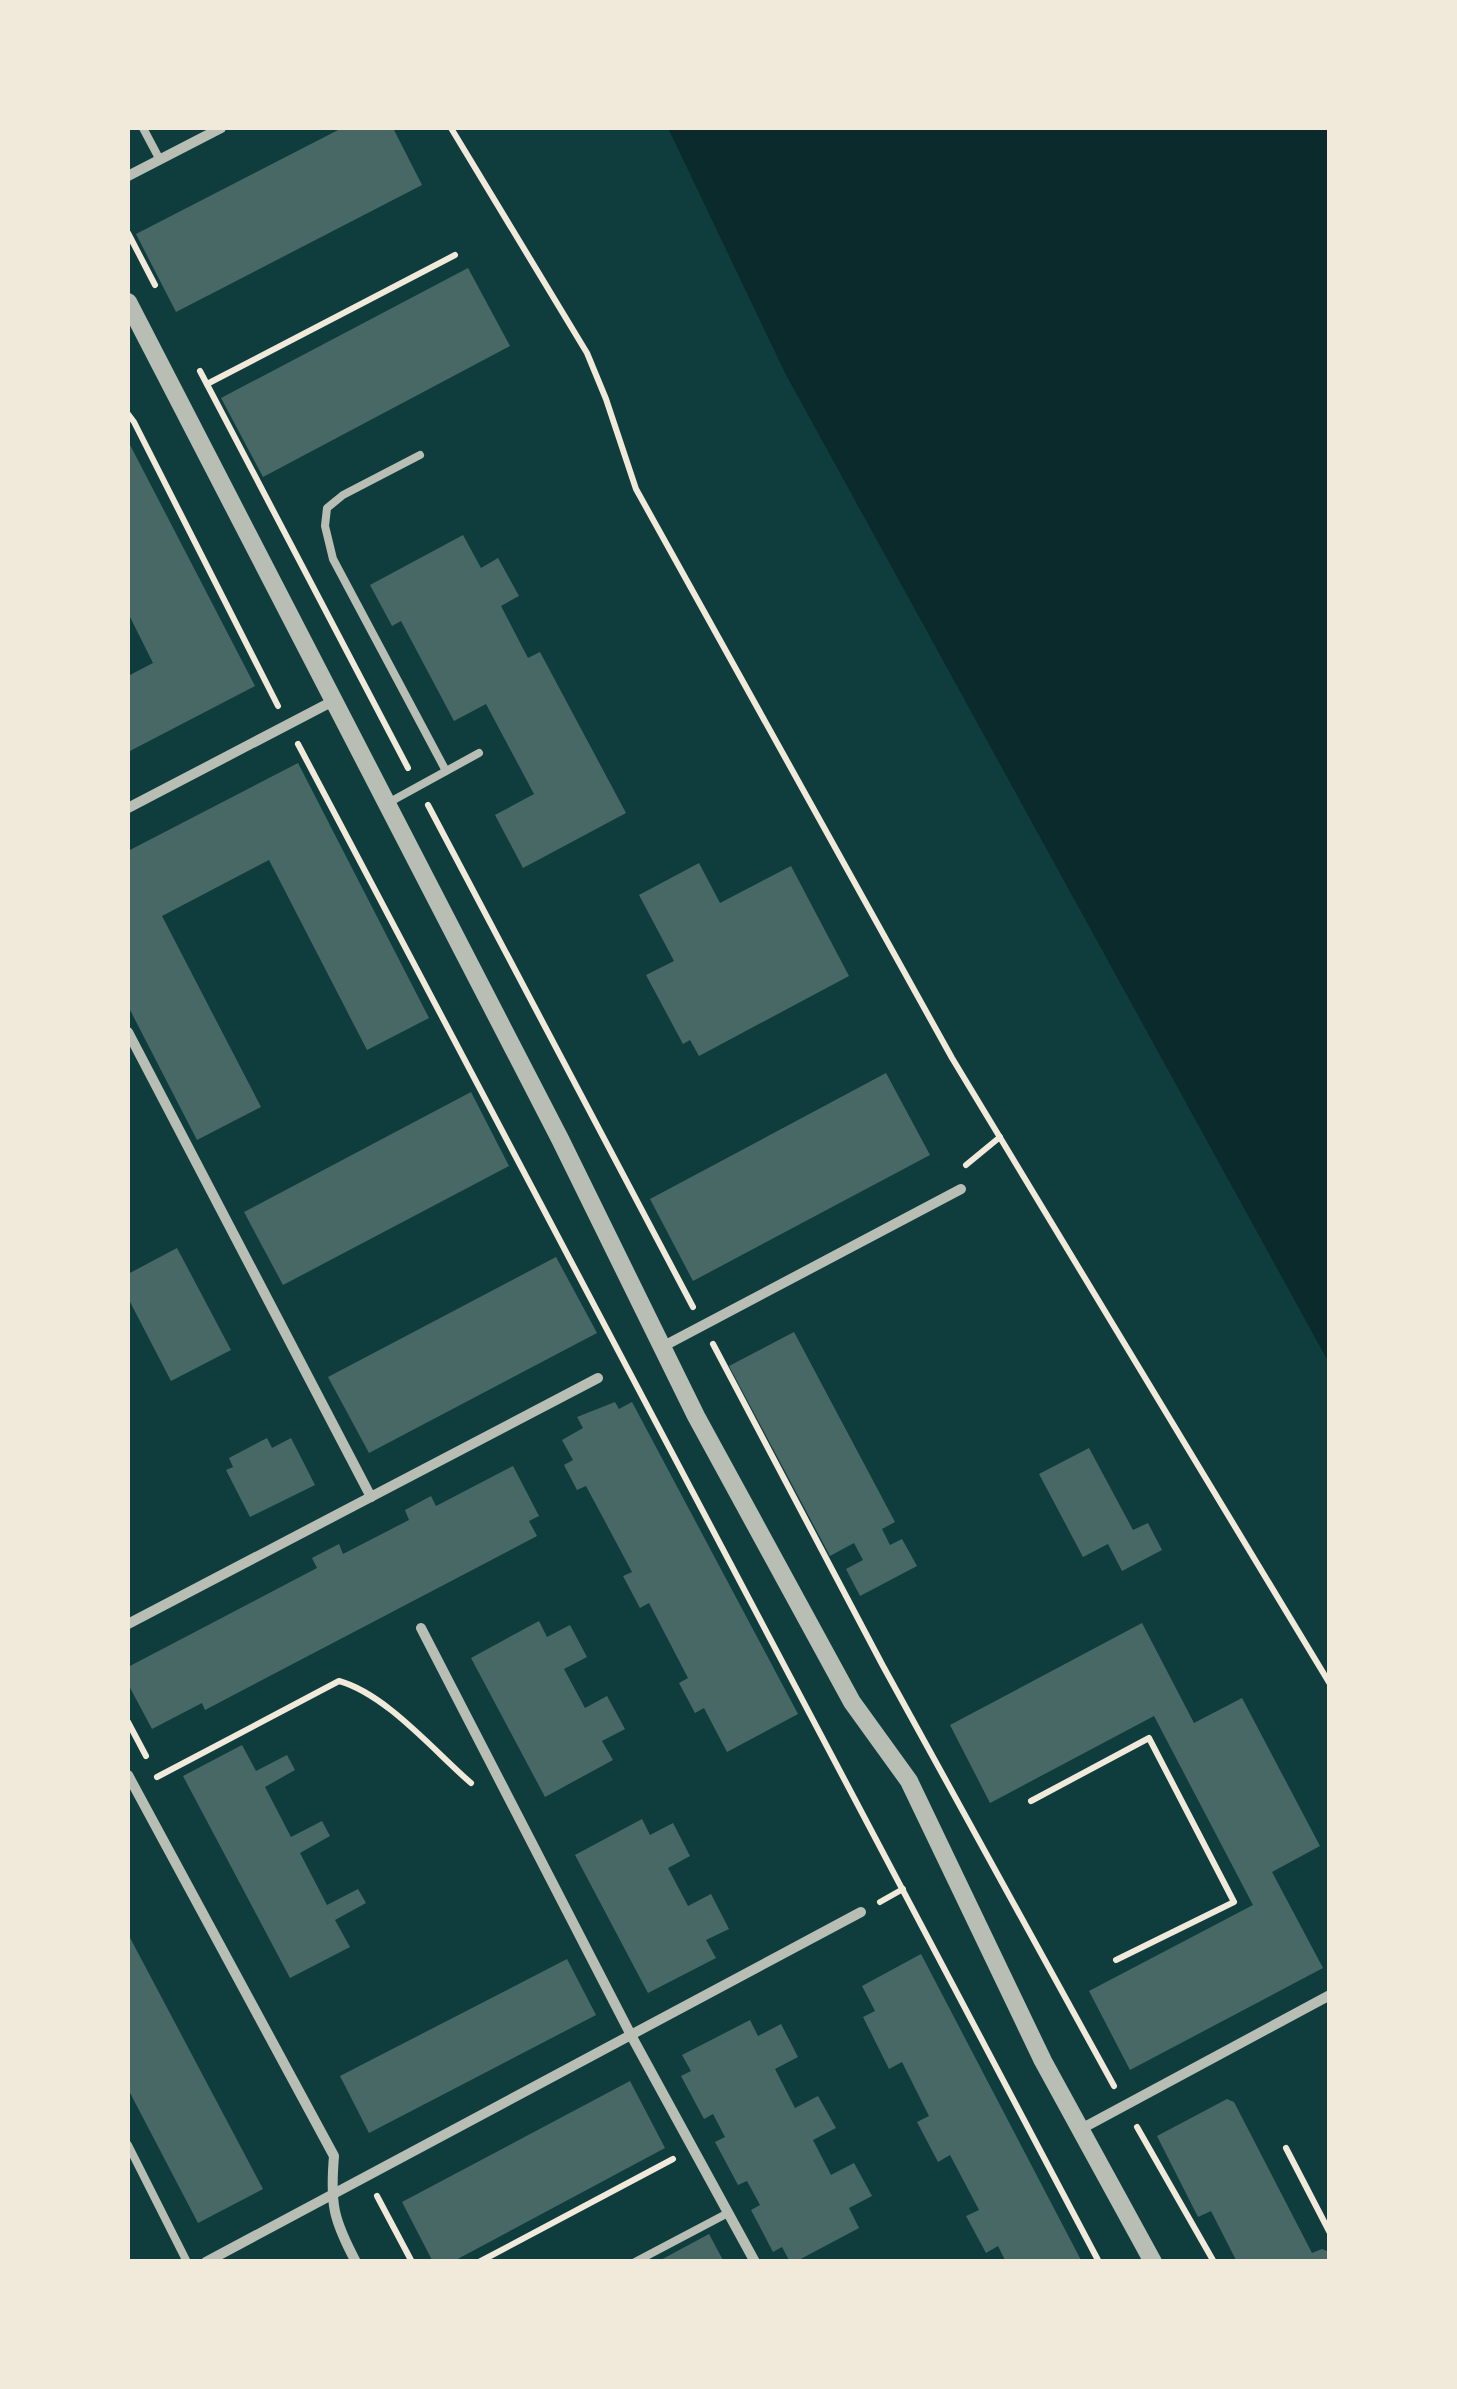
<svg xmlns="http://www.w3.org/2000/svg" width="1457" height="2389" viewBox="0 0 1457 2389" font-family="Overpass,sans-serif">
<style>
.water{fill:#0a2a2b}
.building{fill:#486865}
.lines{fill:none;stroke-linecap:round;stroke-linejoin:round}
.path{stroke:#f1e9da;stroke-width:6}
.service{stroke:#b8beb3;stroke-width:8}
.minor{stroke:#b8beb3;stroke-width:10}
.tertiary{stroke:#b8beb3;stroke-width:18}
</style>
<rect width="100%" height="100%" fill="#0f3d3e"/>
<path class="water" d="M 668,128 L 1329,128 L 1329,1363 L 785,373 Z"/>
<g class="building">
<path d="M 342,128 L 393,128 L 422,185 L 176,312 L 136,234 Z"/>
<path d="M 468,268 L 510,346 L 263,477 L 221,398 Z"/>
<path d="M 128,441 L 255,686 L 128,752 L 128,676 L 153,663 L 128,613 Z"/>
<path d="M 463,535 L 481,568 L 498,558 L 519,596 L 501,606 L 528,658 L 540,652 L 626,813 L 523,868 L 495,815 L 534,794 L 486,704 L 454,721 L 401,621 L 392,626 L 370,585 Z"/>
<path d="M 298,763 L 429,1018 L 367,1050 L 269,860 L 162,916 L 261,1107 L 197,1140 L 128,1006 L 128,851 Z"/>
<path d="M 699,863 L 720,903 L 791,866 L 849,976 L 699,1056 L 690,1040 L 683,1044 L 646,975 L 674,961 L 639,895 Z"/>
<path d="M 886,1073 L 930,1155 L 693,1281 L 650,1199 Z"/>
<path d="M 471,1092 L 509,1166 L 283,1285 L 244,1212 Z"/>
<path d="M 177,1248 L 231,1350 L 171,1381 L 128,1298 L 128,1274 Z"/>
<path d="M 556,1257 L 597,1333 L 369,1453 L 328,1377 Z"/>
<path d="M 794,1332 L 895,1522 L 882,1529 L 890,1545 L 902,1539 L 917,1566 L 860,1596 L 846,1569 L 863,1560 L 854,1543 L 830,1556 L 729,1366 Z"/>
<path d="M 615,1402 L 619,1409 L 632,1402 L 798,1714 L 727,1752 L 704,1708 L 695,1713 L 679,1683 L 688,1678 L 649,1603 L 640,1608 L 623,1576 L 632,1572 L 586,1486 L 577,1490 L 564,1465 L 573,1460 L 562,1440 L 583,1428 L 577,1417 Z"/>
<path d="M 267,1438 L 272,1448 L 291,1438 L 315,1485 L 250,1517 L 226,1470 L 233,1467 L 229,1458 Z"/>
<path d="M 1089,1448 L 1133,1530 L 1148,1523 L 1162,1550 L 1122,1571 L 1108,1544 L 1083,1557 L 1039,1474 Z"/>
<path d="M 513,1466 L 539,1516 L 529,1521 L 537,1536 L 205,1710 L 202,1703 L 152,1729 L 128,1684 L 128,1667 L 317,1568 L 312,1558 L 339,1544 L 343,1554 L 409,1520 L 405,1510 L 431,1496 L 436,1506 Z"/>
<path d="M 539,1621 L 547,1637 L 570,1625 L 587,1657 L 564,1669 L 585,1708 L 607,1696 L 625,1729 L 602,1741 L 613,1760 L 545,1797 L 471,1658 Z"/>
<path d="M 1142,1623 L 1194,1723 L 1242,1698 L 1320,1846 L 1272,1872 L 1323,1968 L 1130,2070 L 1089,1991 L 1253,1905 L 1154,1716 L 990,1803 L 950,1725 Z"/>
<path d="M 242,1745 L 256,1771 L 287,1755 L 295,1770 L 265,1787 L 291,1837 L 322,1821 L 330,1836 L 300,1853 L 327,1905 L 358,1889 L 366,1903 L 335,1920 L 350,1947 L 290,1978 L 183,1776 Z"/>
<path d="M 642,1819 L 650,1835 L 673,1823 L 690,1856 L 668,1868 L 688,1906 L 711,1894 L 729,1929 L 706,1940 L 716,1958 L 648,1993 L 575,1855 Z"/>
<path d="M 128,1934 L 263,2189 L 198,2223 L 128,2089 Z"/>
<path d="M 921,1954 L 1082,2262 L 1006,2262 L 998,2246 L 986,2253 L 966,2216 L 979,2210 L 950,2155 L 938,2162 L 917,2122 L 929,2116 L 902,2062 L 889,2069 L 863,2017 L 875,2011 L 862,1986 Z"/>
<path d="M 567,1959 L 596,2015 L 369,2133 L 340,2076 Z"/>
<path d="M 750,2020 L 758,2036 L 781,2024 L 798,2057 L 775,2069 L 795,2108 L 818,2096 L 836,2128 L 813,2140 L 831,2175 L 854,2163 L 872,2196 L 849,2208 L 859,2228 L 795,2262 L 790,2262 L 782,2247 L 773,2252 L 751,2210 L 760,2205 L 747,2181 L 738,2185 L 715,2142 L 725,2137 L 713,2114 L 704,2119 L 681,2076 L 691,2071 L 682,2055 Z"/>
<path d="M 630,2081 L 665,2148 L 452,2262 L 433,2262 L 402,2202 Z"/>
<path d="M 1227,2099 L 1234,2102 L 1312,2253 L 1322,2249 L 1327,2251 L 1330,2262 L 1237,2262 L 1211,2211 L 1198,2217 L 1157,2136 Z"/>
<path d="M 709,2234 L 724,2262 L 657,2262 Z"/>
</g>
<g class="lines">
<g class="path">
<path d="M 451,128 L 587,353 L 606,399 L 636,489 L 952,1058 L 1330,1684"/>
<path d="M 128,233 L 155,285"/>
<path d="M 200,371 L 408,768"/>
<path d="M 207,384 L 455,255"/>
<path d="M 128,414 L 134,422 L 278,706"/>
<path d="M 298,744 L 1099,2262"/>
<path d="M 428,805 L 693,1307"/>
<path d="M 966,1165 L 1000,1137"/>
<path d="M 713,1344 L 883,1666 L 1114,2086"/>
<path d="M 128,1722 L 146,1756"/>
<path d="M 157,1777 L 339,1681 C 386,1694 434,1751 471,1783"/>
<path d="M 1031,1801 L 1149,1738 L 1234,1902 L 1116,1960"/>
<path d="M 880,1902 L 903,1889"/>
<path d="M 1137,2127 L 1214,2262"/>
<path d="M 1286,2148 L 1330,2233"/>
<path d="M 377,2196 L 412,2262"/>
<path d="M 479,2262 L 673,2159"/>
</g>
<g class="service">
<path d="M 143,128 L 160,160"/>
<path d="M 420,455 L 343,495 L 327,508 L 325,526 L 333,559 L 446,771"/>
<path d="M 388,803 L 479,753"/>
<path d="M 128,2145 L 187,2262"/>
<path d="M 635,2262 L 728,2213"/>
</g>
<g class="minor">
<path d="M 128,176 L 221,128"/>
<path d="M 128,808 L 335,700"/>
<path d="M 128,1032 L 371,1497"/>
<path d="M 662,1347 L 961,1189"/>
<path d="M 128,1624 L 598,1378"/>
<path d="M 421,1628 L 632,2037 L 755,2262"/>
<path d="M 128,1775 L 334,2156 C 330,2204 333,2219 356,2262"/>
<path d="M 1081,2129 L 1330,1995"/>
<path d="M 206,2262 L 861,1912"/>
</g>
<path class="tertiary" d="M 128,302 L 560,1139 L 696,1416 L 852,1702 L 909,1781 L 1043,2061 L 1153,2262"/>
</g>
<rect width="1457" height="2389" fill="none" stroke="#f1e9da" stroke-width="260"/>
</svg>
